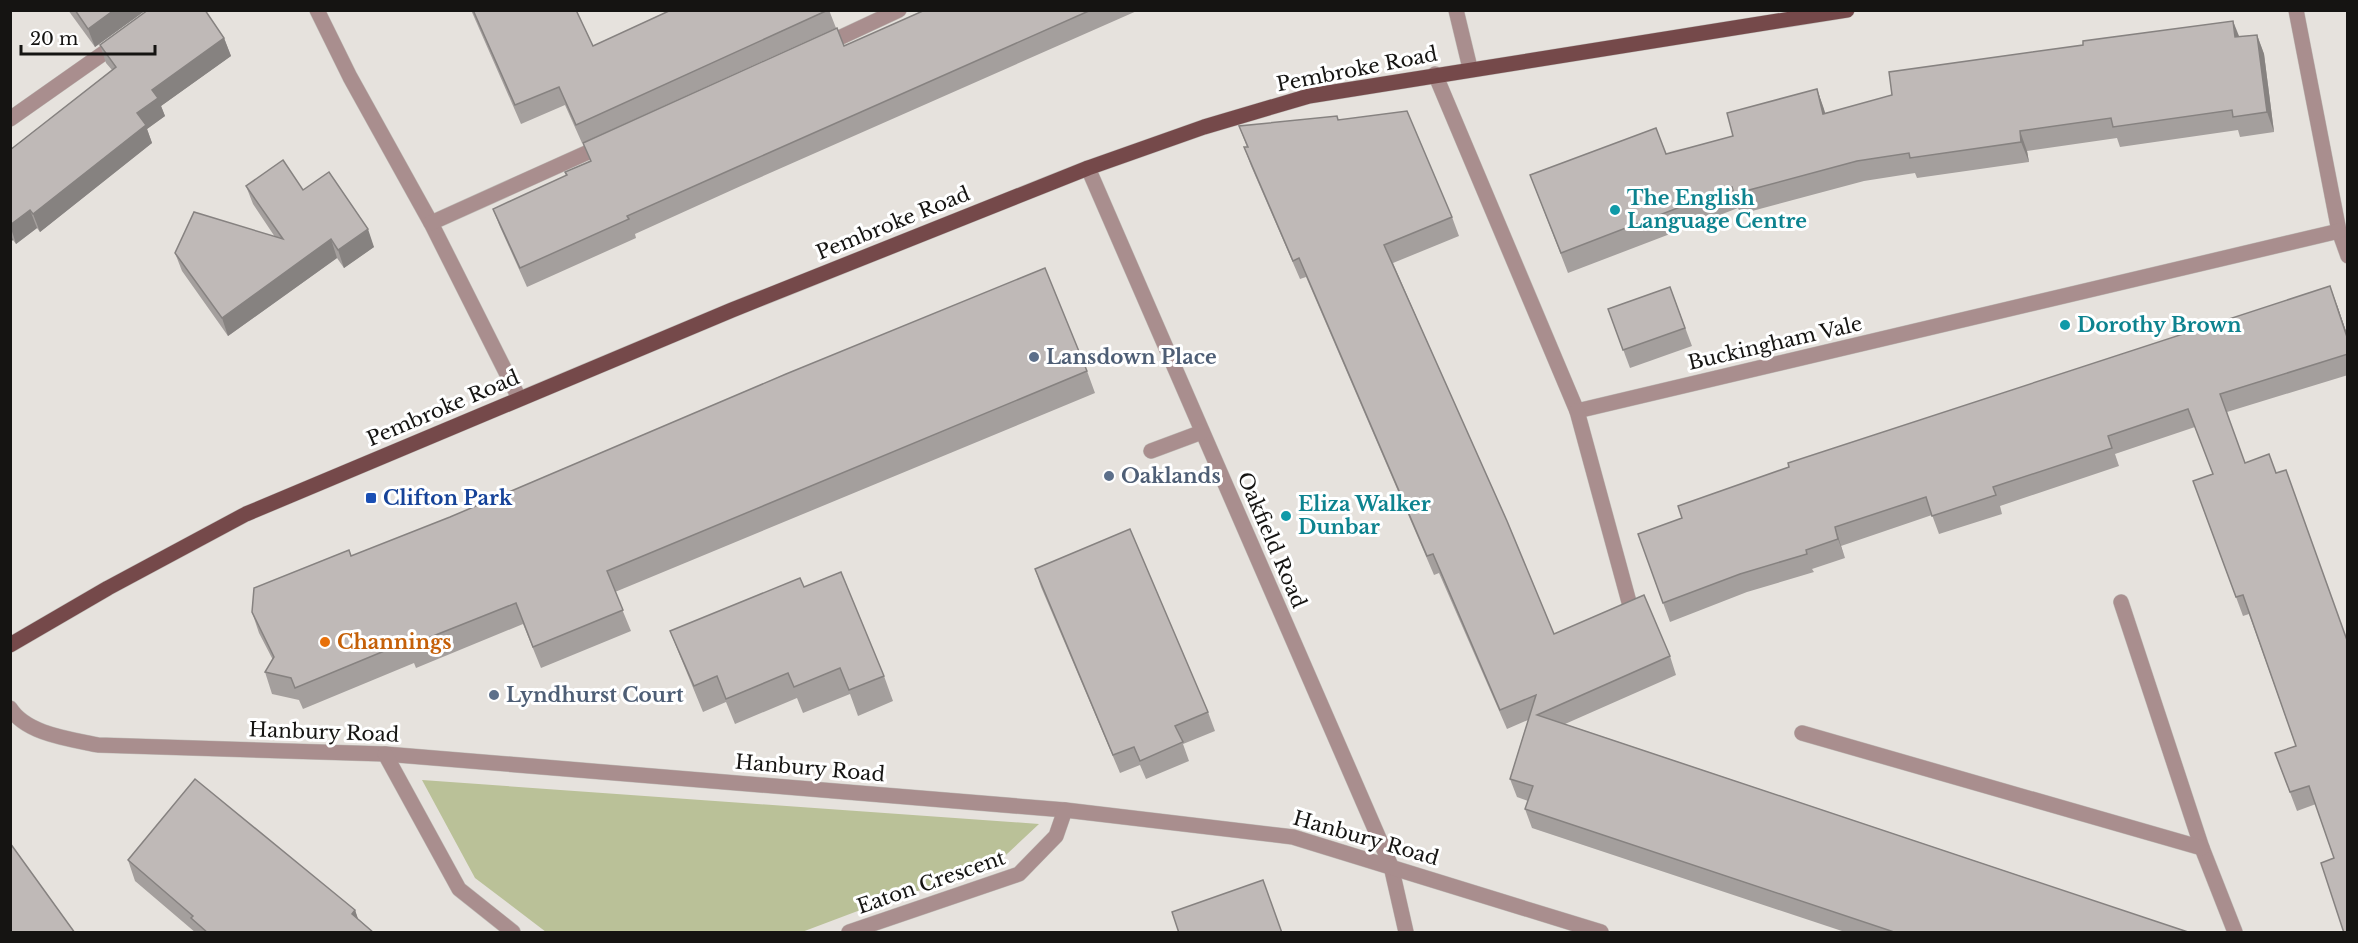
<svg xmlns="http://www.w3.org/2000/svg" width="2358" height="943" viewBox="0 0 2358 943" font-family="'Libre Baskerville',serif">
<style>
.green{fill:#bac198}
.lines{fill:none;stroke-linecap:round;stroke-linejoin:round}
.minor-casing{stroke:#c0bdb8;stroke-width:16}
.major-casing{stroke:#c0bdb8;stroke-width:16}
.minor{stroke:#a98e8e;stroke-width:15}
.major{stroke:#75494a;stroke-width:15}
.wall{fill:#a49f9d}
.shaded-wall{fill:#868280}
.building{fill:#bfb9b7;stroke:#868280;stroke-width:1.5}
.culture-dot{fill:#0f9aa8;stroke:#fff;stroke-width:2}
.service-dot{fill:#5c6f8a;stroke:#fff;stroke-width:2}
.transit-dot{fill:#1a4fb4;stroke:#fff;stroke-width:2}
.food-dot{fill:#e8710a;stroke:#fff;stroke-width:2}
.labels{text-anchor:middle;stroke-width:6;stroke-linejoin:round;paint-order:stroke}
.street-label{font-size:20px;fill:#151412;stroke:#fff}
.culture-label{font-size:20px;font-weight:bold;fill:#0d838f;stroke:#fff;text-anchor:start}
.service-label{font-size:20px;font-weight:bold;fill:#4e5e75;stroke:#fff;text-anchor:start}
.transit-label{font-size:20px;font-weight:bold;fill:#164399;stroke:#fff;text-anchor:start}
.food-label{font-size:20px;font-weight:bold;fill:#c56008;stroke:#fff;text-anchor:start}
</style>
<rect width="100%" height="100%" fill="#e6e2dd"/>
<path class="green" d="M 422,780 L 1039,824 L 993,867 L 871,906 L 802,932 L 546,932 L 475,878 Z"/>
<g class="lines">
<defs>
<g id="minor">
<path d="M 317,10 L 350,77 L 431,223 L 519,398"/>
<path d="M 1456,10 L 1470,68"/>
<path d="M 2296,10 L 2339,231 L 2348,256"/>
<path d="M 822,46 L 899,10"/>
<path d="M 1435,74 L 1577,411 L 2339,231"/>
<path d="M 10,119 L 118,43"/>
<path d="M 1088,168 L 1391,866 L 1406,932"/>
<path d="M 431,223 L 604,145"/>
<path d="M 1577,411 L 1629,602"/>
<path d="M 1151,451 L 1202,432"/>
<path d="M 2121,602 L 2202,848 L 2235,932"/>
<path d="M 10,708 C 26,734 70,739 98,745 L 385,754 L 1065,810 L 1293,837 L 1601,932"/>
<path d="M 1802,733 L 2202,848"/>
<path d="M 385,754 L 459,889 L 513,932"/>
<path d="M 849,932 L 1019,874 L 1056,836 L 1065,810"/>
</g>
<path id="major" d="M 10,645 L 108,588 L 246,514 L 732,310 L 1088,168 L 1204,127 L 1309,96 L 1847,10"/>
</defs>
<use href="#minor" class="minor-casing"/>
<use href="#major" class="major-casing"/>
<use href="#minor" class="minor"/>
<use href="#major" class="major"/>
</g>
<g class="wall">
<path d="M 68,10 L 146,10 L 95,47 Z"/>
<path d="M 471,10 L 576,10 L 593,46 L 671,10 L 829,10 L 836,28 L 582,143 L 565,105 L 521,124 Z"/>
<path d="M 925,10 L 1139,10 L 743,185 L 635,234 L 636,238 L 527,287 L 500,227 L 493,209 L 566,176 L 565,172 L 590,161 L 583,143 L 844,46 Z"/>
<path d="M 2257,35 L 2264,54 L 2274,132 L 2240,137 L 2238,130 L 2120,147 L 2117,138 L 2027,151 L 2029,162 L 1917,178 L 1915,173 L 1864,181 L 1741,214 L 1738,208 L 1568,273 L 1530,175 L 1666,154 L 1733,136 L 1817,89 L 1825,113 L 2239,37 Z"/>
<path d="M 224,38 L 231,56 L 161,106 L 165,116 L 147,129 L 152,143 L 40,232 L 37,228 L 16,244 L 13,240 L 10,242 L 10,150 L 112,70 L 106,63 L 100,45 Z"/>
<path d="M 1338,120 L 1452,217 L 1459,236 L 1393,263 L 1554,634 L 1670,656 L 1676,675 L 1565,724 L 2191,933 L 1848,933 L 1532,828 L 1525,809 L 1528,801 L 1517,797 L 1510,779 L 1528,720 L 1507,729 L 1439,573 L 1434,575 L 1306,277 L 1300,279 L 1251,166 L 1244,147 L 1247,147 L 1239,126 Z"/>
<path d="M 246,186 L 303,190 L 374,247 L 344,268 L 337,258 L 228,336 L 182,271 L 175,253 L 275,237 L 253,204 Z"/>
<path d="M 1670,287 L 1692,346 L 1630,368 L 1608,309 Z"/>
<path d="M 2337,305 L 2348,337 L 2348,375 L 2227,412 L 2334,858 L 2316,804 L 2297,811 L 2275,753 L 2296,746 L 2249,614 L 2243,616 L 2193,481 L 2213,474 L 2195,427 L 2115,454 L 2119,466 L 2000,506 L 2002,514 L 1939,534 L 1932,515 L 1841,546 L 1845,558 L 1812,569 L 1814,572 L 1747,592 L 1670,622 L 1638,534 Z"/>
<path d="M 1087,371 L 1095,393 L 615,592 L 631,631 L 541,668 L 523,624 L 416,668 L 414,663 L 303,709 L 299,700 L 272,694 L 265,672 L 273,660 L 259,633 L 252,612 L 351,556 Z"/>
<path d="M 1035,569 L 1208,712 L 1215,731 L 1183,744 L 1189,761 L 1146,779 L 1140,765 L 1120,773 L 1041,587 Z"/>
<path d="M 804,587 L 884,676 L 893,701 L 858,716 L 850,694 L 803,713 L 797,698 L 735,724 L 726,702 L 703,712 L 680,656 L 670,631 Z"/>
<path d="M 128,860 L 355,910 L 358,919 L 374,933 L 196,933 L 135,881 Z"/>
</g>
<g class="shaded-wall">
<path d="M 114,10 L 146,10 L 95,47 L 88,29 Z"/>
<path d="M 2233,21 L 2241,41 L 2235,37 Z"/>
<path d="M 2257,35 L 2264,54 L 2274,132 L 2267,112 Z"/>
<path d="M 224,38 L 231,56 L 161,106 L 165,116 L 147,129 L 152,143 L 40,232 L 33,214 L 137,113 L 152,90 Z"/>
<path d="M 1817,89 L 1824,109 L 1831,134 L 1823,114 Z"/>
<path d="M 2020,131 L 2027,151 L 2029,162 L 2021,142 Z"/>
<path d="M 30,210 L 37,228 L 16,244 L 10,225 Z"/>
<path d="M 368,229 L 374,247 L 344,268 L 338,250 Z"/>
<path d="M 10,232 L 13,240 L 10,242 Z"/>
<path d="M 331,239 L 337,258 L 228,336 L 222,318 Z"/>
<path d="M 2330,286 L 2337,305 L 2348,337 L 2348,340 Z"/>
<path d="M 1835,527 L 1841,546 L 1845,558 L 1838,539 Z"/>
<path d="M 355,910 L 362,931 L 352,914 Z"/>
</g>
<g class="building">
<path d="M 75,10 L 114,10 L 88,29 Z"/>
<path d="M 148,10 L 205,10 L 224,38 L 152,90 L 158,98 L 137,113 L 146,125 L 33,214 L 30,210 L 10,225 L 10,150 L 116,67 L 100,45 Z"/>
<path d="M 473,10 L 576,10 L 593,46 L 671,10 L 828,10 L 576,125 L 559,87 L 515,105 Z"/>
<path d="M 925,10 L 1091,10 L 737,167 L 627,216 L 629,219 L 520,268 L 493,209 L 567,175 L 565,172 L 591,161 L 583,143 L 837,28 L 844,46 Z"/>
<path d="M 2233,21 L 2235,37 L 2257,35 L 2267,112 L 2233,117 L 2232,110 L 2113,127 L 2111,118 L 2020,131 L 2021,142 L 1910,158 L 1909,153 L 1857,161 L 1734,194 L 1732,187 L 1561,253 L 1530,175 L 1656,128 L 1666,154 L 1733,136 L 1727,113 L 1817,89 L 1823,114 L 1892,95 L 1889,72 L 2083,45 L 2083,41 Z"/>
<path d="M 1407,111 L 1452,217 L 1384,245 L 1507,521 L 1554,634 L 1644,595 L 1670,656 L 1537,715 L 2191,933 L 1897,933 L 1525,809 L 1533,786 L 1510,779 L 1536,695 L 1500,710 L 1433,554 L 1427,556 L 1299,258 L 1293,261 L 1244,147 L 1248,147 L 1239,126 L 1337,116 L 1338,120 Z"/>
<path d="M 283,160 L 303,190 L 329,172 L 368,229 L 338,250 L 331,239 L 222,318 L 175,253 L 194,212 L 283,239 L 246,186 Z"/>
<path d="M 1045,268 L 1087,371 L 607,571 L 623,610 L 533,647 L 516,603 L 408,646 L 406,642 L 295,688 L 291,678 L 265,672 L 274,657 L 252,612 L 254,588 L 349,550 L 351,556 L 450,517 L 786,374 Z"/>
<path d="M 2330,286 L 2348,340 L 2348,354 L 2220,394 L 2245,463 L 2269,454 L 2276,473 L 2286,470 L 2348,643 L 2348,933 L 2344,933 L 2321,863 L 2334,858 L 2309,786 L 2290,792 L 2275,753 L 2296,746 L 2243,595 L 2236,597 L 2193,481 L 2213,474 L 2188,409 L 2108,436 L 2112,448 L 1993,487 L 1996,495 L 1932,516 L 1926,497 L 1835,527 L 1838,539 L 1806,550 L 1807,554 L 1740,574 L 1663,603 L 1638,534 L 1682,518 L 1678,506 L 1789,467 L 1788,463 Z"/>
<path d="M 1670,287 L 1685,328 L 1623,350 L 1608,309 Z"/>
<path d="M 1130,529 L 1208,712 L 1175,726 L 1183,742 L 1140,761 L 1134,747 L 1113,755 L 1035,569 Z"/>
<path d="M 841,572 L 884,676 L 849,690 L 840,668 L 794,687 L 788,673 L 726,699 L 717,676 L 694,686 L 670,631 L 800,578 L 804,587 Z"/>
<path d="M 195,779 L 355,910 L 352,914 L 374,933 L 208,933 L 191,918 L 193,916 L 128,860 Z"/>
<path d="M 10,843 L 75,933 L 10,933 Z"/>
<path d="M 1263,880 L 1282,933 L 1179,933 L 1172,912 Z"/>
</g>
<g class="culture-dot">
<circle cx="1615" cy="210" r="6"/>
<circle cx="2065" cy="325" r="6"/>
<circle cx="1286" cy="516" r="6"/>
</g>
<g class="service-dot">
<circle cx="1034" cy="357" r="6"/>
<circle cx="1109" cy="476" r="6"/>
<circle cx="494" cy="695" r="6"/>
</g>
<rect class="transit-dot" x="365" y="492" width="12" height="12" rx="3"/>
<circle class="food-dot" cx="325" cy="642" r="6"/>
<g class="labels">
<g class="street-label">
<text transform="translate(1357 69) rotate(-11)" y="7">Pembroke Road</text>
<text transform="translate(893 223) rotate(-22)" y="7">Pembroke Road</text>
<text transform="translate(1775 343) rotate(-13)" y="7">Buckingham Vale</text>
<text transform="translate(443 408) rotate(-23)" y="7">Pembroke Road</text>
<text transform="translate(1272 540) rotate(67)" y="7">Oakfield Road</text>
<text transform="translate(324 732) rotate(2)" y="7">Hanbury Road</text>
<text transform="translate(810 768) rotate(5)" y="7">Hanbury Road</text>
<text transform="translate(1366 838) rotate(16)" y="7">Hanbury Road</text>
<text transform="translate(931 882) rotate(-19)" y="7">Eaton Crescent</text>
</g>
<g class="culture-label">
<text x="1627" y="205">The English<tspan x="1627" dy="23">Language Centre</tspan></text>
<text x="2077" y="332">Dorothy Brown</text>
<text x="1298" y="511">Eliza Walker<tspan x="1298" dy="23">Dunbar</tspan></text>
</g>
<g class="service-label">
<text x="1046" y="364">Lansdown Place</text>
<text x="1121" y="483">Oaklands</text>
<text x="506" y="702">Lyndhurst Court</text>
</g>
<g class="transit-label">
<text x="383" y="505">Clifton Park</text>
</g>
<g class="food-label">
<text x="337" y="649">Channings</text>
</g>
</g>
<rect width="2358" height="943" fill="none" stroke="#151412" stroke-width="24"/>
<path d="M21 45v9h134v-9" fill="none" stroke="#151412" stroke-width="3"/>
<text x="30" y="45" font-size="18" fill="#151412" stroke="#ffffff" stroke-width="4.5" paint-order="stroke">20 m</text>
</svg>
